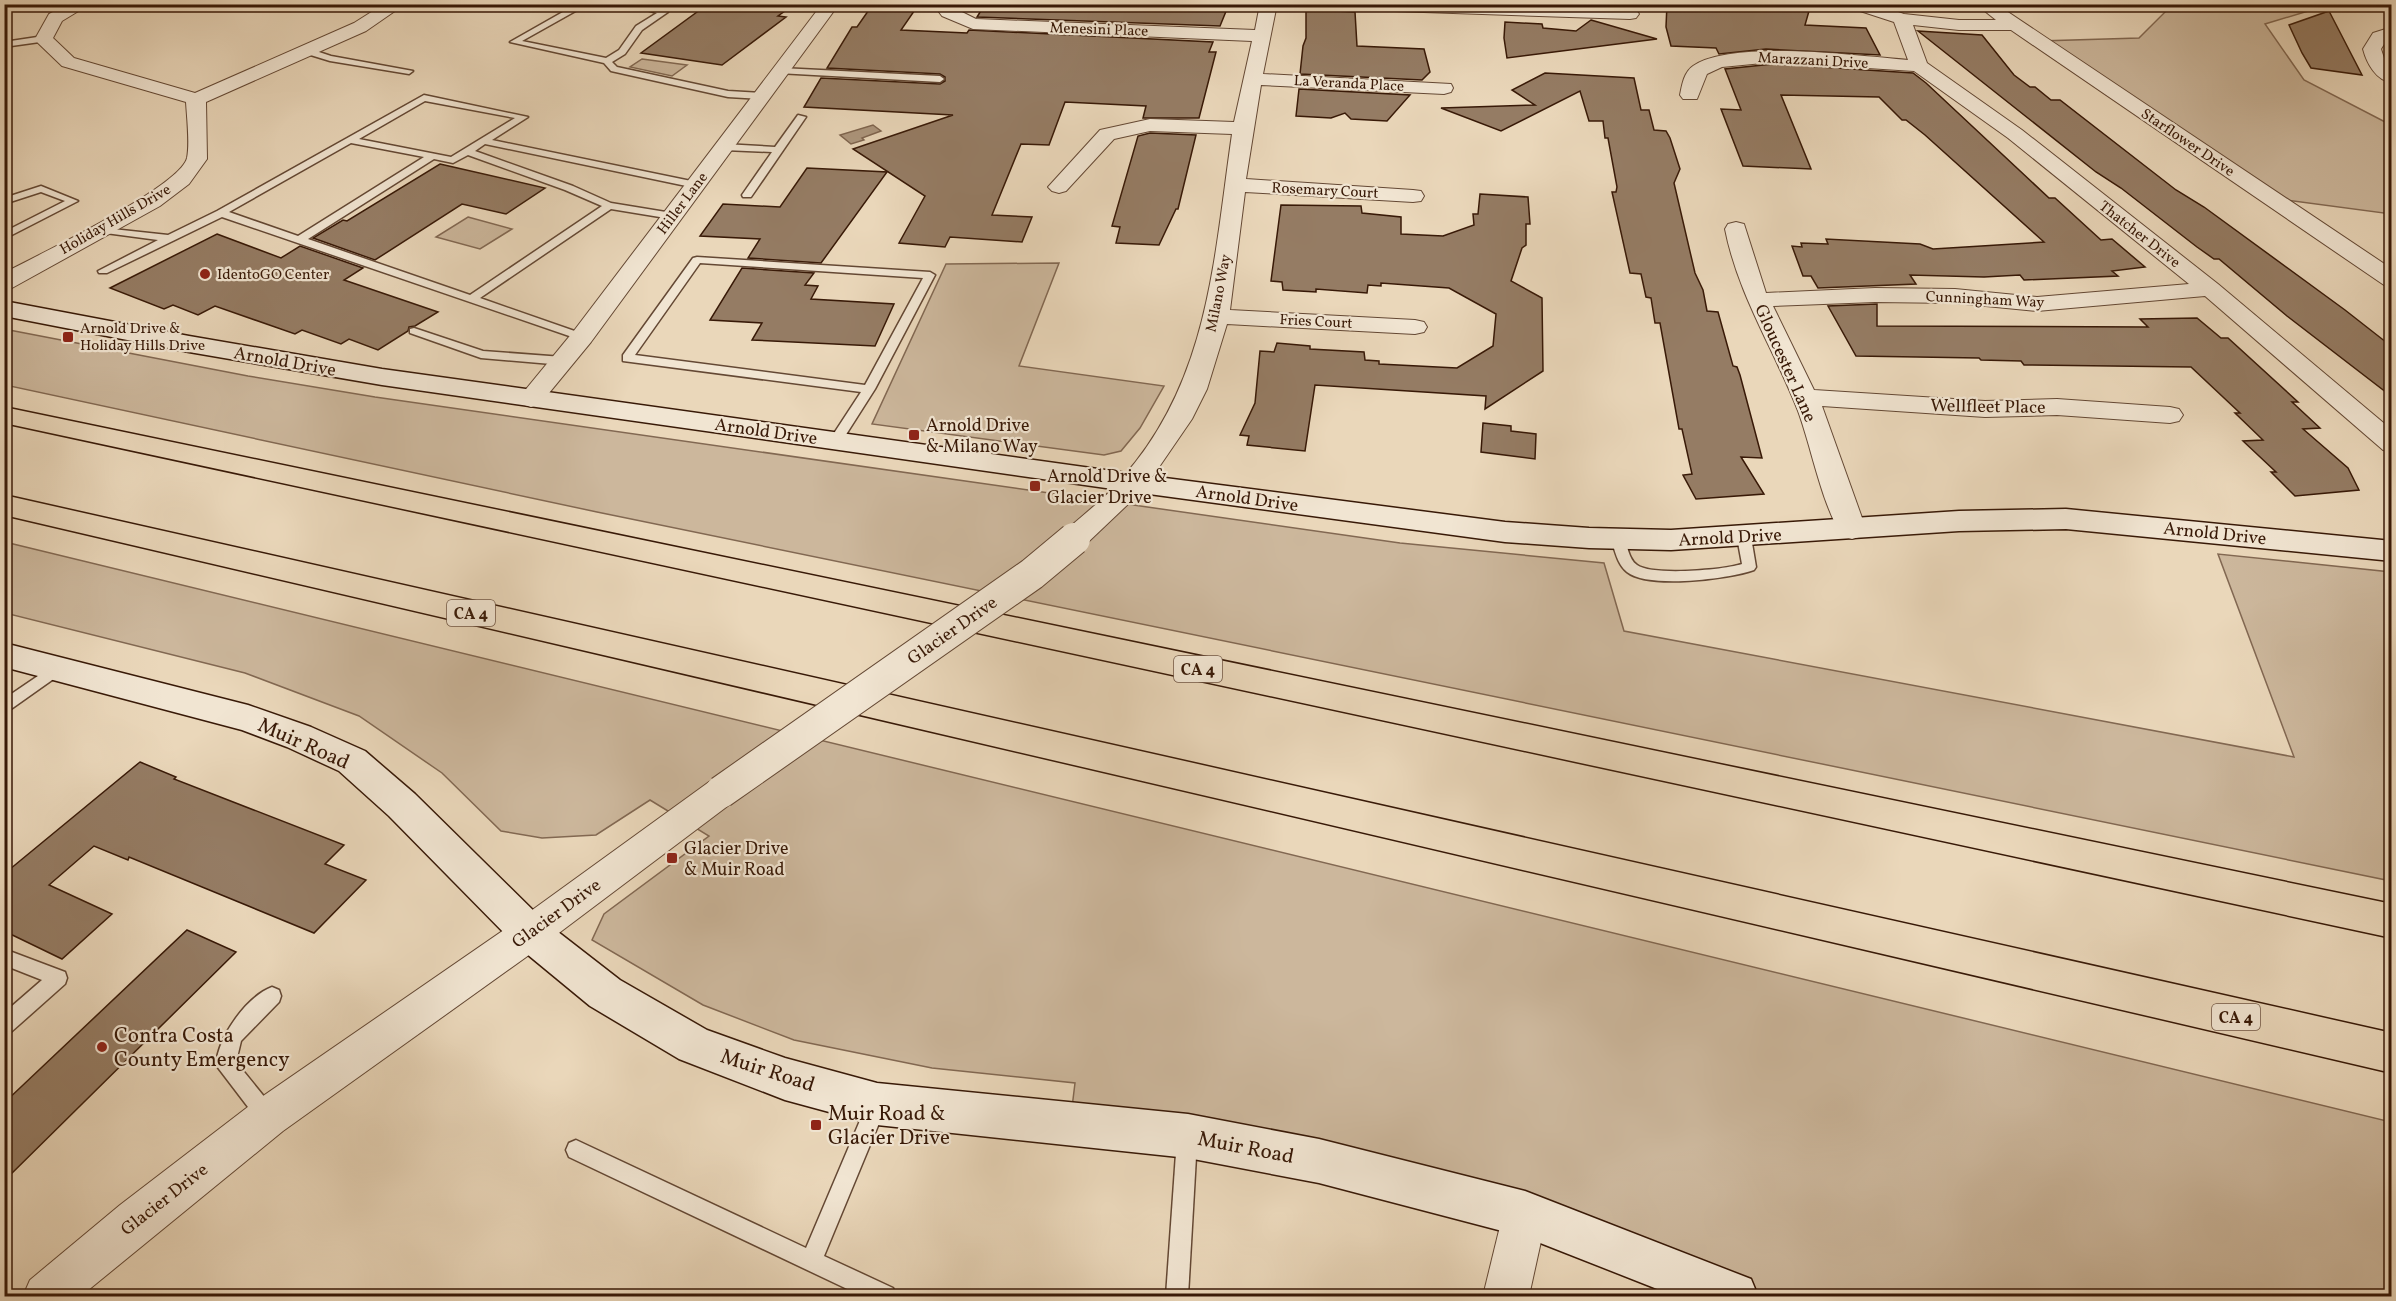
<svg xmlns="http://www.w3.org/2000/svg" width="2396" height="1301" viewBox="0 0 2396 1301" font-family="Vollkorn,serif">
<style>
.green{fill:#ccb79c;stroke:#826852;stroke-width:1.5}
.water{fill:#ad967d;stroke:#7e644e;stroke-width:1.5}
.building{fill:#957c64;stroke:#381907;stroke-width:1.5}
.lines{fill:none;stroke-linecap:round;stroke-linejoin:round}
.lane-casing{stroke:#644834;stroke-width:3}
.street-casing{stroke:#644834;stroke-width:2}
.secondary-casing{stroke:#381907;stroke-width:3}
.highway-casing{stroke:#381907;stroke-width:3}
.lane{fill:#f1e5d2;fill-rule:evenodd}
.street{fill:#f1e5d2;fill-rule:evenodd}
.secondary{fill:#f1e5d2;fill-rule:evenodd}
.highway{fill:#ead7ba;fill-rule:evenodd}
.street-bridge-casing{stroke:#644834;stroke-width:34;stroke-linecap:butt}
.street-bridge{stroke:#f1e5d2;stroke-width:32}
.poi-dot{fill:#8f2418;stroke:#f1e5d2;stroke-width:2}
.labels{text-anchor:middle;stroke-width:4.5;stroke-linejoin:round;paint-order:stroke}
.far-street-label{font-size:15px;fill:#381907;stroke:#f1e5d2}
.far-poi-label{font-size:15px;fill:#381907;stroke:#f1e5d2;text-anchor:start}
.shield{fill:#f1e5d2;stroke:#705644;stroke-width:1.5}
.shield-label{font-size:16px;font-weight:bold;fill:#381907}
.street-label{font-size:18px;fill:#381907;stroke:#f1e5d2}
.poi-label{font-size:18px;fill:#381907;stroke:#f1e5d2;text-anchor:start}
.near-street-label{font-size:21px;fill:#381907;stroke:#f1e5d2}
.near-poi-label{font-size:21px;fill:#381907;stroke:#f1e5d2;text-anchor:start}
</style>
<rect width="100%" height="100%" fill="#ead7ba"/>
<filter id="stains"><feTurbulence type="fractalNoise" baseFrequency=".00333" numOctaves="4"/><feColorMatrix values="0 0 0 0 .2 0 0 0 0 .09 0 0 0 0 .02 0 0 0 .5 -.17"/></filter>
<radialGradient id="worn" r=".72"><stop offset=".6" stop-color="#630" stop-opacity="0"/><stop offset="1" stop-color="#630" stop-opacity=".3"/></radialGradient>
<g class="green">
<path d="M 2178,5 L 2328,5 L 2265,24 L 2304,80 L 2391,125 L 2391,214 L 2271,198 L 2040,41 L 2139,38 L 2166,11 Z"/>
<path d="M 642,59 L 687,65 L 672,76 L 630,67 Z"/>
<path d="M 468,217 L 512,229 L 480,249 L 436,237 Z"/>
<path d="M 1059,263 L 1019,366 L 1164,386 L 1140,428 L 1121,451 L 1104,455 L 872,424 L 946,264 Z"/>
<path d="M 4,329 L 248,376 L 375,397 L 1400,543 L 1604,563 L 1624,631 L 2294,757 L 2218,554 L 2391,572 L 2391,881 L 597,512 L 5,385 Z"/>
<path d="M 5,542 L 2391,1122 L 2391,1296 L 1734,1296 L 1525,1214 L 1070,1124 L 1075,1083 L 932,1068 L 794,1040 L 703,1005 L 592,940 L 604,914 L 709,836 L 650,800 L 596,835 L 542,838 L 501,831 L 442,773 L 359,716 L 245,673 L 5,613 Z"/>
</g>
<path class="water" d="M 873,125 L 881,131 L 862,138 L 864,140 L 851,144 L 840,135 Z"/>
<g class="building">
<path d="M 708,4 L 795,4 L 778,16 L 786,17 L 722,65 L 641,53 Z"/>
<path d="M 873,4 L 919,4 L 901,30 L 967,33 L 969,30 L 1213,42 L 1209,52 L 1216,52 L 1199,118 L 1143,118 L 1146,106 L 1065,102 L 1049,145 L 1021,144 L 992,215 L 1032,217 L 1022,242 L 950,237 L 945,247 L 899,243 L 925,196 L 853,149 L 953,115 L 804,107 L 821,78 L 940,84 L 945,81 L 945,77 L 940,74 L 827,68 L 852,27 L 857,27 Z"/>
<path d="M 985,4 L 1229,4 L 1220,26 L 977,17 Z"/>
<path d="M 1667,4 L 1811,4 L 1805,25 L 1866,28 L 1880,55 L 1766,49 L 1719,54 L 1716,48 L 1671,46 L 1666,27 Z"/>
<path d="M 1329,7 L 1336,11 L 1355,12 L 1357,46 L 1424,49 L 1430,72 L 1422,80 L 1300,74 L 1303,46 L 1306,38 L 1306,8 Z"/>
<path d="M 2329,11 L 2362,75 L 2311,68 L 2302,53 L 2289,25 Z"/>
<path d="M 1591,20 L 1657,39 L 1507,58 L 1504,38 L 1505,22 L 1542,24 L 1543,28 L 1576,31 Z"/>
<path d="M 1918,31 L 1982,35 L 2014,75 L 2030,87 L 2035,87 L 2051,100 L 2060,100 L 2176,190 L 2204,207 L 2345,310 L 2391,346 L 2391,396 L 2287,316 L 2219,259 L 2214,259 L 2197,247 L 2121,188 L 2096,172 Z"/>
<path d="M 1773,64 L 1913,73 L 1926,83 L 2049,198 L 2055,198 L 2101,240 L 2112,239 L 2145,267 L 2112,271 L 2118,276 L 2024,280 L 2020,275 L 1984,277 L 1910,275 L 1916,284 L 1818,288 L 1811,276 L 1803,276 L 1792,246 L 1802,247 L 1801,243 L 1828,244 L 1826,239 L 1920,244 L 1933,249 L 2044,242 L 1925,135 L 1906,120 L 1902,120 L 1879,97 L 1781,95 L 1811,169 L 1743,166 L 1721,109 L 1741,110 L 1725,69 Z"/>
<path d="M 1545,73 L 1634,78 L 1641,110 L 1649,110 L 1654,130 L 1666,131 L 1670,138 L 1680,169 L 1674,183 L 1695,273 L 1703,290 L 1707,311 L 1718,312 L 1733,366 L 1737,367 L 1740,375 L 1762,458 L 1741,457 L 1764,494 L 1696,499 L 1683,475 L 1692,474 L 1682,429 L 1679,429 L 1660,323 L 1655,323 L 1651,298 L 1646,297 L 1641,274 L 1630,273 L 1612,192 L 1616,192 L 1617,187 L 1608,138 L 1605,138 L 1603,121 L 1589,121 L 1580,91 L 1501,131 L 1441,108 L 1535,105 L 1512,90 Z"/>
<path d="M 1299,89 L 1410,95 L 1387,121 L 1351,119 L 1345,113 L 1331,118 L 1296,116 Z"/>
<path d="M 1150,133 L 1196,135 L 1178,209 L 1176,209 L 1159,245 L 1116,243 L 1120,227 L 1112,226 L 1138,136 Z"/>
<path d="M 440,164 L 545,188 L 506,214 L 462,204 L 375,260 L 313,238 L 343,220 L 347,221 Z"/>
<path d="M 807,168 L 887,172 L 821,263 L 748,258 L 760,239 L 700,236 L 723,204 L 780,207 Z"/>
<path d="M 1480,194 L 1528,197 L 1530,224 L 1526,224 L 1526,245 L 1522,248 L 1511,281 L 1542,298 L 1543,371 L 1485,409 L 1486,396 L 1315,385 L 1305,451 L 1247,445 L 1249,436 L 1240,435 L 1255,403 L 1260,351 L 1274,352 L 1277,343 L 1310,346 L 1310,349 L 1364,352 L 1365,360 L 1379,361 L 1379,364 L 1457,368 L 1493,346 L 1496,314 L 1449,288 L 1381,283 L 1381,286 L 1368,285 L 1367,293 L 1316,289 L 1316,292 L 1283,290 L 1282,282 L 1271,281 L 1281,205 L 1361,206 L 1362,213 L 1401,217 L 1401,234 L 1443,236 L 1474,225 L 1473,214 L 1478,214 Z"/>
<path d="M 217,234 L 281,258 L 300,246 L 363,268 L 344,280 L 438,312 L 415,326 L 409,327 L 408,331 L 378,350 L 349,339 L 341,344 L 302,330 L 295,334 L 215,306 L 198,315 L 173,305 L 164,309 L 110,288 Z"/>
<path d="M 742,268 L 814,273 L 805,285 L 818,286 L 811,299 L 894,304 L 875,346 L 752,340 L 762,323 L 710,320 Z"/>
<path d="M 1877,304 L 1877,326 L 2148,327 L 2140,319 L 2197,318 L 2221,338 L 2228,338 L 2298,402 L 2292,402 L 2320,428 L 2303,429 L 2348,468 L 2359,490 L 2295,496 L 2271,472 L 2276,472 L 2243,441 L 2263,440 L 2235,413 L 2240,413 L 2191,367 L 2024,365 L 2021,361 L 1981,360 L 1979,358 L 1856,356 L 1828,306 Z"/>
<path d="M 1483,423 L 1511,426 L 1511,431 L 1536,434 L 1535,459 L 1481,452 Z"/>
<path d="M 140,762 L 176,777 L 174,779 L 344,845 L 325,864 L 366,880 L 314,933 L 129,857 L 128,860 L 94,846 L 49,885 L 112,914 L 62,959 L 4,931 L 4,874 Z"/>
<path d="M 187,930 L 236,952 L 4,1181 L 4,1103 Z"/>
</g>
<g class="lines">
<defs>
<g id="lane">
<path d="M 577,4 L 588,4 L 522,41 L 606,58 L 619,50 L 636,26 L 657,13 L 627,4 L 643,4 L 668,12 L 642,30 L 625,54 L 612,62 L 617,67 L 728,91 L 762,93 L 767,96 L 762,99 L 728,97 L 611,71 L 604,63 L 510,42 Z"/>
<path d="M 44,36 L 47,37 L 47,41 L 4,47 L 4,42 Z"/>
<path d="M 307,48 L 331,56 L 413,71 L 409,74 L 330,61 L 304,53 L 303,51 Z"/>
<path d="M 781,68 L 940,76 L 944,79 L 940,82 L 778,73 L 777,71 Z"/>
<path d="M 424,95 L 528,117 L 492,140 L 696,182 L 701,185 L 696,188 L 485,144 L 475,151 L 573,186 L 611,203 L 672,213 L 677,216 L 672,219 L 611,209 L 480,298 L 586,335 L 586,339 L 578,339 L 222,217 L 107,273 L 99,273 L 98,271 L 158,240 L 98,232 L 94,231 L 94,227 L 168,235 L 217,211 ZM 425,101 L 515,118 L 451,157 L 359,139 ZM 351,143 L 424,157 L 298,236 L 229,212 ZM 468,155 L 565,190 L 602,206 L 470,295 L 308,239 L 434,159 L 453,163 Z"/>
<path d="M 798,115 L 806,117 L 751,197 L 743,197 L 742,195 L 772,152 L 724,150 L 719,147 L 724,144 L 775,147 Z"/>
<path d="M 41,186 L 78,201 L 4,239 L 4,232 L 65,201 L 41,192 L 4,204 L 4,198 Z"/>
<path d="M 697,257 L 930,272 L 935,275 L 875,389 L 840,444 L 835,445 L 829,441 L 861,392 L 623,361 L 623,355 L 693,258 ZM 700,263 L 923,278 L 865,385 L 635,355 Z"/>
<path d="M 414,328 L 483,351 L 563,357 L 569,361 L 563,365 L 481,358 L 410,333 L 410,329 Z"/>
<path d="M 1744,532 L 1751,537 L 1756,567 L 1754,570 C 1729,579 1648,589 1627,572 C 1617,564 1615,550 1611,539 L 1613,536 L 1623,536 C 1628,545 1628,559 1637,565 C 1652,576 1723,570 1742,564 L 1737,537 Z"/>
<path d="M 57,663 L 62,665 L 65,669 L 62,673 L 4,714 L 4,699 Z"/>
<path d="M 4,949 L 65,972 L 67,978 L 65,984 L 11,1032 L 4,1035 L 4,1013 L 42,980 L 4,965 Z"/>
<path d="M 272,987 L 279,990 L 281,996 L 279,1002 L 241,1041 L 236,1062 L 275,1110 L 278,1117 L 275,1124 L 268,1127 L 261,1124 L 216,1065 C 218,1037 246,997 272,987 Z"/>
<path d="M 877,1094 L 884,1097 L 887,1104 L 824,1256 L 893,1288 L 896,1296 L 862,1296 L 569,1157 L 566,1150 L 569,1143 L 576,1140 L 806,1248 L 870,1097 Z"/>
<path d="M 1187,1129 L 1194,1132 L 1197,1139 L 1188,1296 L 1166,1296 L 1177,1139 L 1180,1132 Z"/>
</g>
<g id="street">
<path d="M 68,4 L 90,4 L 62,21 L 53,38 L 74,58 L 195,93 L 354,23 L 384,4 L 405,4 L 366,31 L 206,102 L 207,159 L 189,184 L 160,206 L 12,288 L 4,290 L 4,273 C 36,256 180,187 187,158 C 190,144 187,118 186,102 L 62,66 L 38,43 L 35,39 L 49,14 Z"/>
<path d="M 822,4 L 839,4 L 591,342 L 540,404 L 531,407 L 522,404 L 518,399 L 522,394 L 573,332 Z"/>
<path d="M 944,4 L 961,4 L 958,10 L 976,19 L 1255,30 L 1260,4 L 1277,4 L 1263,74 L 1451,84 L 1453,88 L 1451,92 L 1444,94 L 1261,85 L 1246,179 L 1413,190 L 1421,191 L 1424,196 L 1421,201 L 1413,202 L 1245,192 L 1230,310 L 1415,320 L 1424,322 L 1427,327 L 1424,332 L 1415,334 L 1227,324 L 1207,389 L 1192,419 L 1144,489 L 1084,546 L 1074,549 L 1064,546 L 1060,539 L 1064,532 C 1084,514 1107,497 1124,476 C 1210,378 1214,256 1232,134 L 1150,131 L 1114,139 L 1066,191 L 1059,193 L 1052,191 L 1048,187 L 1100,130 L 1150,119 L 1234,122 L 1252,41 L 973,29 L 942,16 L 939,12 Z"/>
<path d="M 1328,4 L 1501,4 L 1630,9 L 1636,10 L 1639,14 L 1636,18 L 1630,19 L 1336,9 Z"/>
<path d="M 1849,4 L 1875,4 L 1904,14 L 1959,20 L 1996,20 L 1976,4 L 1996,4 L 2392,269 L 2392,287 L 2384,285 L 2011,30 L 1959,30 L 1913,25 L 1927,63 L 2022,130 L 2218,284 L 2392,430 L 2392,452 L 2383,450 L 2205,296 L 2037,311 L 1955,303 L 1875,302 L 1773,306 L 1814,390 L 1985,401 L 2057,399 L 2170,407 L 2179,409 L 2183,415 L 2179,421 L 2170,423 L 2057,415 L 1985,417 L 1822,406 L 1866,529 L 1862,536 L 1852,539 L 1842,536 C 1821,502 1812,449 1798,411 C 1774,349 1738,295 1725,229 L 1728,224 L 1736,222 L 1744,224 L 1766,293 L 1875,288 L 1955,289 L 2037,297 L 2189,284 L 2008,138 L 1914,71 L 1773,62 L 1722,67 L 1707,74 L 1697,99 L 1683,99 L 1680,95 C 1682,85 1684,72 1693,66 C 1733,39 1859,56 1908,60 L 1894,22 L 1851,8 Z"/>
<path d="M 2392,27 L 2392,38 L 2386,41 L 2381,49 L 2385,61 L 2392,67 L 2392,83 C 2376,80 2367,64 2363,49 L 2373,33 Z"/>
<path d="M 721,778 L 733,782 L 738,792 L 733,802 L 543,945 L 283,1131 L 81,1296 L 23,1296 L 30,1280 L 120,1205 L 253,1103 L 517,921 L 709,782 Z"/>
<path d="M 1525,1192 L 1541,1198 L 1547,1214 L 1529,1296 L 1483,1296 L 1503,1214 L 1509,1198 Z"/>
</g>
<g id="secondary">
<path d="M 4,301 L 189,336 L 382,369 L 1134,474 L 1505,522 L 1589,528 L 1671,530 L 1959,511 L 2066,509 L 2392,541 L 2392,561 L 2066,529 L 1959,531 L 1671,550 L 1589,548 L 1505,542 L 1134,492 L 382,385 L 189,352 L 4,316 Z"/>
<path d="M 4,643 L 248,705 L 311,727 L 365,751 L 415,794 L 544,921 L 620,980 L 707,1030 L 785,1058 L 877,1083 L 1188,1114 L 1319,1139 L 1525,1191 L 1751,1279 L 1758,1296 L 1675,1296 L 1525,1237 L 1319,1183 L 1188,1158 L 877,1125 L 785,1100 L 679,1059 L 590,1006 L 516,945 L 389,816 L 339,771 L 287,747 L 242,730 L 4,667 Z"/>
</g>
<g id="highway">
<path d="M 4,407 L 2392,904 L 2392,938 L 4,423 Z"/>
<path d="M 4,495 L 2392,1033 L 2392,1073 L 4,515 Z"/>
</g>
</defs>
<use href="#lane" class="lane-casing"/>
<use href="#street" class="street-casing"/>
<use href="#secondary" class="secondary-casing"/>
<use href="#highway" class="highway-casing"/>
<use href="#lane" class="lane"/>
<use href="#street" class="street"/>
<use href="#secondary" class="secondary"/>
<use href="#highway" class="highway"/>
<defs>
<path id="street-bridge" d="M 721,792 L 1032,574 L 1074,539"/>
</defs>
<use href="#street-bridge" class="street-bridge-casing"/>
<use href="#street-bridge" class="street-bridge"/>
</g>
<g class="poi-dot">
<circle cx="205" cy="274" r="6"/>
<rect x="62" y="331" width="12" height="12" rx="3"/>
<rect x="908" y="429" width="12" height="12" rx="3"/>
<rect x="1029" y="480" width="12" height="12" rx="3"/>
<rect x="666" y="852" width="12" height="12" rx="3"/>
<circle cx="102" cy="1047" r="6"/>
<rect x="810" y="1119" width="12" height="12" rx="3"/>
</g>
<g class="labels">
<g class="far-street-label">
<text transform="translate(1099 29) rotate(2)" y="5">Menesini Place</text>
<text transform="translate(1813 60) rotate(3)" y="5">Marazzani Drive</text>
<text transform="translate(1349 83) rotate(3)" y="5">La Veranda Place</text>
<text transform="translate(2188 142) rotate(34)" y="5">Starflower Drive</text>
<text transform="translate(1325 190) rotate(3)" y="5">Rosemary Court</text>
<text transform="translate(682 203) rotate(-53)" y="5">Hiller Lane</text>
<text transform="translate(115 219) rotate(-30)" y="5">Holiday Hills Drive</text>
<text transform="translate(2140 234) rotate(38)" y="5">Thatcher Drive</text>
<text transform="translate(1218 293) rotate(-79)" y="5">Milano Way</text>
<text transform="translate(1985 299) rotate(3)" y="5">Cunningham Way</text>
<text transform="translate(1316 321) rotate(3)" y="5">Fries Court</text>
</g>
<g class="far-poi-label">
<text x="217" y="279">IdentoGO Center</text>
<text x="80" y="333">Arnold Drive &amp;<tspan x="80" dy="17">Holiday Hills Drive</tspan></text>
</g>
<g class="shield">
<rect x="447" y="600" width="48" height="26" rx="4.5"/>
<rect x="1174" y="656" width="48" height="26" rx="4.5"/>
<rect x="2212" y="1004" width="48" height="26" rx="4.5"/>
</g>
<g class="shield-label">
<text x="471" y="619">CA 4</text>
<text x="1198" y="675">CA 4</text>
<text x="2236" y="1023">CA 4</text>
</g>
<g class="street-label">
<text transform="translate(285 361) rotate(10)" y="6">Arnold Drive</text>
<text transform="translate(1786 363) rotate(66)" y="6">Gloucester Lane</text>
<text transform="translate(1988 406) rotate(1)" y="6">Wellfleet Place</text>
<text transform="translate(766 431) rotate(8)" y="6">Arnold Drive</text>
<text transform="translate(1247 498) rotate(8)" y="6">Arnold Drive</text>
<text transform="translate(2215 533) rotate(6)" y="6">Arnold Drive</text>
<text transform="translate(1730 537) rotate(-3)" y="6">Arnold Drive</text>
<text transform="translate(952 630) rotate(-35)" y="6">Glacier Drive</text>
<text transform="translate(556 913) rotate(-36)" y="6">Glacier Drive</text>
<text transform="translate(164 1199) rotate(-38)" y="6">Glacier Drive</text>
</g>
<g class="poi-label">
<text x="926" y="431">Arnold Drive<tspan x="926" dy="21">&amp; Milano Way</tspan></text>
<text x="1047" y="482">Arnold Drive &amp;<tspan x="1047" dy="21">Glacier Drive</tspan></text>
<text x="684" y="854">Glacier Drive<tspan x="684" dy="21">&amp; Muir Road</tspan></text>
</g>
<g class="near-street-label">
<text transform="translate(304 743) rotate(24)" y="7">Muir Road</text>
<text transform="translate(768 1070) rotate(18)" y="7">Muir Road</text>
<text transform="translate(1246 1147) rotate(11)" y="7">Muir Road</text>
</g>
<g class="near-poi-label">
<text x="114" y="1042">Contra Costa<tspan x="114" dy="24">County Emergency</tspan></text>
<text x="828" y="1120">Muir Road &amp;<tspan x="828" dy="24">Glacier Drive</tspan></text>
</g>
</g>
<rect width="2396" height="1301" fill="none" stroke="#ead7ba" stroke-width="24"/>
<rect x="6" y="6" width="2384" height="1289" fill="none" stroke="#381907" stroke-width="3"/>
<rect x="12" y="12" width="2372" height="1277" fill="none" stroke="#381907" stroke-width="1.5"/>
<rect width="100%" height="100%" filter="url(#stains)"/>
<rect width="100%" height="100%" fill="url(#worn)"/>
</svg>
